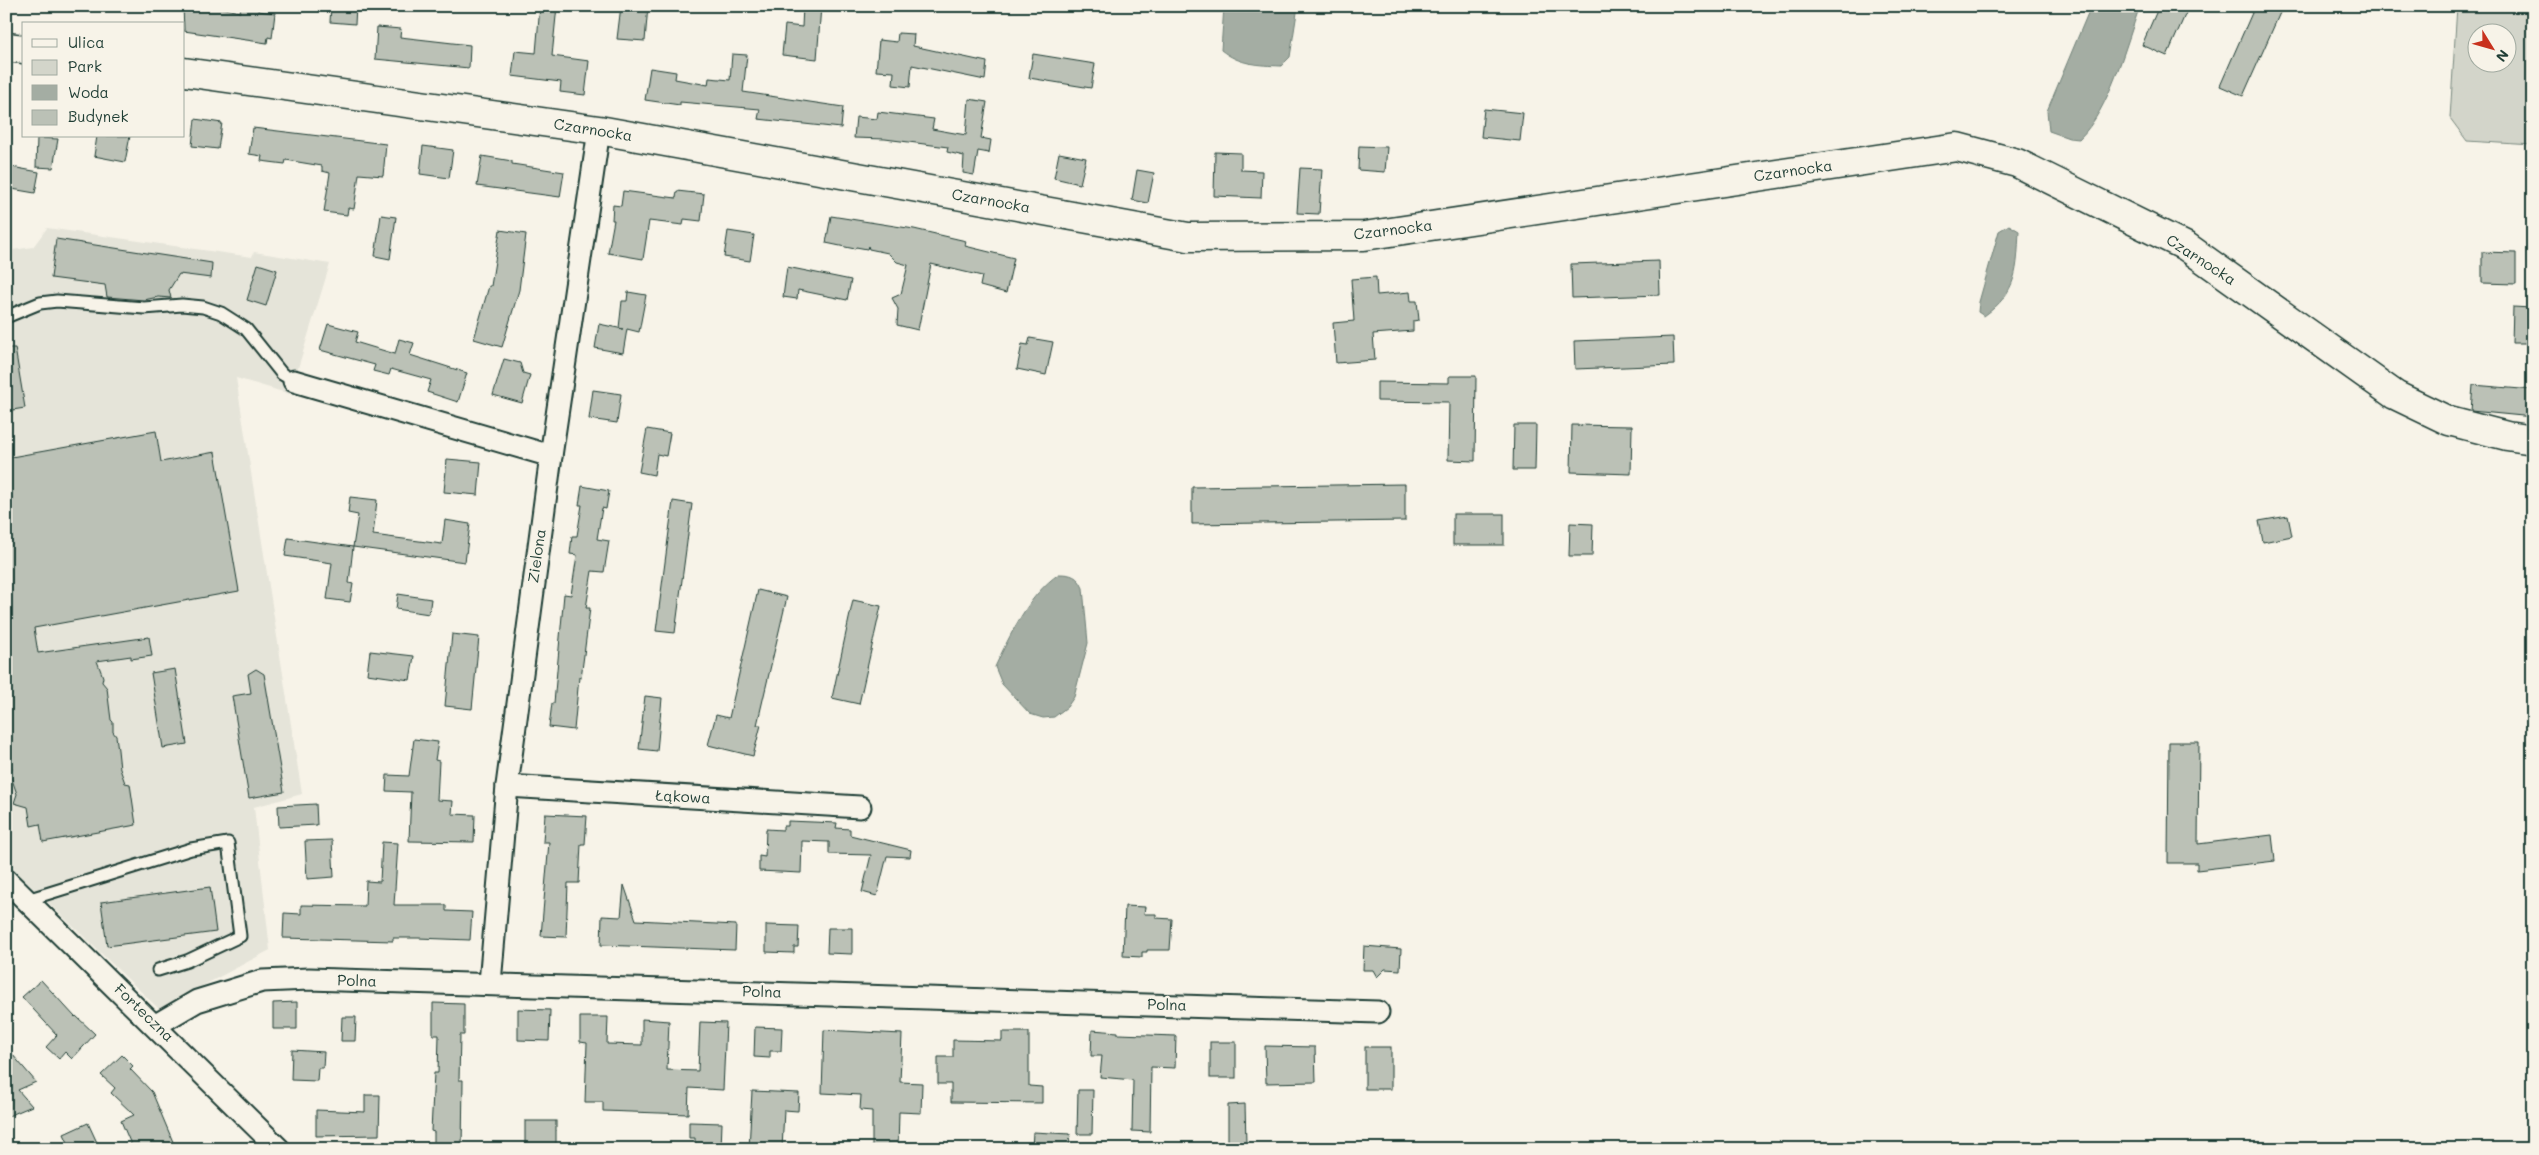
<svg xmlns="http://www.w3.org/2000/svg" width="2539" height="1155" viewBox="0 0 2539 1155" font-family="Mali,sans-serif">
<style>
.built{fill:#e5e4d9}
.green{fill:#d3d5ca;stroke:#79897f;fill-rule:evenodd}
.water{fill:#a4ada3;stroke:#6f8077}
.building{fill:#bbc1b6;stroke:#1f3d34}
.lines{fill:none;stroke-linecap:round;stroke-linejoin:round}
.lane-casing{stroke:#1f3d34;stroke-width:15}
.street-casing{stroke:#1f3d34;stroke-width:25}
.secondary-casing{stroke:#1f3d34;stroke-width:31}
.lane{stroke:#f7f3e8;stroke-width:11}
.street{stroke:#f7f3e8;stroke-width:21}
.secondary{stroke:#f7f3e8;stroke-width:28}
.labels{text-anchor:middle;stroke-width:5;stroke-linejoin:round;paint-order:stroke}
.street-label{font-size:15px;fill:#1f3d34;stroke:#f7f3e8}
</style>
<rect width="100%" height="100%" fill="#f7f3e8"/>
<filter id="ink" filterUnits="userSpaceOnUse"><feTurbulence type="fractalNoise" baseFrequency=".02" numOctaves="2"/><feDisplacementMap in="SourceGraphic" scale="10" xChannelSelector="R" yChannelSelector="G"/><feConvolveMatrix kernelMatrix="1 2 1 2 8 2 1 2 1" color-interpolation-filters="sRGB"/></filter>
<g filter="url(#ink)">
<path class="built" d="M 47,228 L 252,257 L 254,252 L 330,264 L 290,394 L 236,378 L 302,794 L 254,807 L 270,950 L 159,1009 L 6,862 L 6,251 L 33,247 Z"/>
<path class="green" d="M 2457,6 L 2533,6 L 2533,145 L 2467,141 L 2450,118 ZM 2476,32 L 2506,32 L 2506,62 L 2476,62 Z"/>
<g class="water">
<path d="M 1224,6 L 1298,6 L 1290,57 L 1281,66 C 1258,65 1240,65 1221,50 Z"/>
<path d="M 2091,6 L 2140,6 C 2125,47 2110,109 2079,139 L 2069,138 L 2049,131 L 2047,111 Z"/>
<path d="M 2009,225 L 2019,231 C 2017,269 2018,292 1984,316 L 1978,312 L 1979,302 L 1999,231 Z"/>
<path d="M 1059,574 C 1071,574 1078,576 1083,588 L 1088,643 L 1074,697 L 1067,707 L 1054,717 L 1043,718 L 1030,714 L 1002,684 L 995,667 C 1010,635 1029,594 1059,574 Z"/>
</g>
<g class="building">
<path d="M 183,6 L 209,6 L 240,12 L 241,6 L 259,6 L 258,11 L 275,13 L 272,38 L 268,37 L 267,43 L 184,31 Z"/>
<path d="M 331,6 L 356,6 L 355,24 L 330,22 Z"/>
<path d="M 540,6 L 557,6 L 552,56 L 589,61 L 585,95 L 560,92 L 561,82 L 512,76 L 515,51 L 536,53 Z"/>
<path d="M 621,6 L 648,6 L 645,41 L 617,39 Z"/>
<path d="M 803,6 L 821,6 L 817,59 L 782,55 L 785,25 L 802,27 Z"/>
<path d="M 2159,6 L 2189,6 L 2167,56 L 2142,45 Z"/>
<path d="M 2255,6 L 2283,6 L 2243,96 L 2220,86 Z"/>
<path d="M 377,27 L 401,29 L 400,37 L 470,45 L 469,68 L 375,59 Z"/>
<path d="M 898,33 L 914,34 L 913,46 L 987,62 L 985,80 L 912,65 L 910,87 L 893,85 L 894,72 L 876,71 L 879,40 L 897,42 Z"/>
<path d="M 732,54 L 747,55 L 743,92 L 843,107 L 841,128 L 758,119 L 760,109 L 680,102 L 680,105 L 645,100 L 650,68 L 676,72 L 675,79 L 708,85 L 709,78 L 730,80 Z"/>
<path d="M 1033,54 L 1095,64 L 1091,88 L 1029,78 Z"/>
<path d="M 969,99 L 987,102 L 981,138 L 991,140 L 989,153 L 978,151 L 974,175 L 963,173 L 964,156 L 947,152 L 948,147 L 885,139 L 854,138 L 856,117 L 877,119 L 878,112 L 934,119 L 932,129 L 966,135 Z"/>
<path d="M 1484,109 L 1523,113 L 1520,141 L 1481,137 Z"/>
<path d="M 195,119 L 222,123 L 218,149 L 192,146 Z"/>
<path d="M 253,128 L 386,144 L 383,176 L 359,174 L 354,209 L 348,208 L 347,215 L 324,212 L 330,173 L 322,171 L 322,166 L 286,160 L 285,164 L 261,161 L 262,156 L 249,154 Z"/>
<path d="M 97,136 L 130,136 L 125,162 L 94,156 Z"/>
<path d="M 37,138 L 58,139 L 53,168 L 36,167 Z"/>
<path d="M 423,146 L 453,150 L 449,178 L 420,174 Z"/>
<path d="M 1359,146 L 1387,147 L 1385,172 L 1358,170 Z"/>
<path d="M 1215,152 L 1241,153 L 1241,170 L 1262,171 L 1261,198 L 1214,196 Z"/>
<path d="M 1059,153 L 1086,158 L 1080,184 L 1054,178 Z"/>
<path d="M 482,156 L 512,161 L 512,164 L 564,172 L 560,197 L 477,186 Z"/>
<path d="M 6,166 L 39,172 L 35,193 L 6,188 Z"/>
<path d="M 1300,168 L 1322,169 L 1319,214 L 1297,213 Z"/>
<path d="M 1137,170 L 1154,173 L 1148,203 L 1132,200 Z"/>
<path d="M 623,191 L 676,198 L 677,191 L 704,194 L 701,221 L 684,219 L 683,225 L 649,221 L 643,259 L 608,253 L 614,220 L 612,220 L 613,205 L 621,206 Z"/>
<path d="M 381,215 L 396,217 L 390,259 L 375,256 Z"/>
<path d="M 831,216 L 914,229 L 966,241 L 965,246 L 1014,258 L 1006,293 L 980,286 L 982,276 L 931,264 L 918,330 L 897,325 L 898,309 L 892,298 L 901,294 L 908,265 L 897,262 L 888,253 L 869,249 L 868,246 L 867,249 L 856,247 L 855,249 L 826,243 Z"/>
<path d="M 500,230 L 526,234 L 519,290 L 502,347 L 474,339 L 489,286 L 491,286 Z"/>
<path d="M 728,231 L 754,235 L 750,261 L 724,257 Z"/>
<path d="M 56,239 L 212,263 L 211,278 L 179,274 L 169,290 L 171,298 L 158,297 L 144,300 L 107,297 L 105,285 L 51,278 Z"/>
<path d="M 2482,252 L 2516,253 L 2516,284 L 2482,283 Z"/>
<path d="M 1659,261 L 1660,295 L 1572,298 L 1571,264 Z"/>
<path d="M 258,264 L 277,270 L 266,306 L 247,300 Z"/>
<path d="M 787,267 L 851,280 L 847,300 L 798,290 L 797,299 L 783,297 Z"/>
<path d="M 1376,277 L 1377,295 L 1410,292 L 1411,301 L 1417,301 L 1419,320 L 1413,321 L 1413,331 L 1373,334 L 1375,360 L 1336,363 L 1333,323 L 1354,321 L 1351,279 Z"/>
<path d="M 628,292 L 646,295 L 639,332 L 627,329 L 623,353 L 595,348 L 599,324 L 623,329 L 619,328 L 622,301 L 627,301 Z"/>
<path d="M 2513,307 L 2531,308 L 2530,343 L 2512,343 Z"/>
<path d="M 328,324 L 358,332 L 355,342 L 395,354 L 399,339 L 414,343 L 410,355 L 467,373 L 458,402 L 427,392 L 431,380 L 391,369 L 389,375 L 373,371 L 375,365 L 320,350 Z"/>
<path d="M 1673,337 L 1674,365 L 1575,369 L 1574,341 Z"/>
<path d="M 1030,338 L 1053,342 L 1046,375 L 1017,369 L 1022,344 L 1028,345 Z"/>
<path d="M 6,348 L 15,348 L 25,408 L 6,411 Z"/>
<path d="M 504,359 L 520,363 L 523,373 L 530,375 L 522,403 L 493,395 Z"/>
<path d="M 1449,376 L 1476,376 L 1475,461 L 1448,460 L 1449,402 L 1377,401 L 1377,382 L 1449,383 Z"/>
<path d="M 2473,385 L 2533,390 L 2533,417 L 2471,411 Z"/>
<path d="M 593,390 L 621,394 L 617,423 L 589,419 Z"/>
<path d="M 1514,425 L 1536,425 L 1535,470 L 1513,470 Z"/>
<path d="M 1572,425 L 1632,426 L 1631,474 L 1571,472 Z"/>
<path d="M 647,429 L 670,433 L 666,456 L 657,454 L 654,475 L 639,472 Z"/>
<path d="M 156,431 L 161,462 L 215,452 L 239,591 L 34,628 L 38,653 L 149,637 L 152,656 L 131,659 L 131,656 L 97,661 L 103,677 L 102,682 L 107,688 L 111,720 L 113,722 L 113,732 L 116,736 L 118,750 L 120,769 L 125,783 L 130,784 L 136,825 L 43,842 L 40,824 L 31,826 L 28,807 L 14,803 L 17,794 L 10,774 L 12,768 L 8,761 L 6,458 Z"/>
<path d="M 447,459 L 481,462 L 478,495 L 444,492 Z"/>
<path d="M 1405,484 L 1405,521 L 1192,524 L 1192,487 Z"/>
<path d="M 582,486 L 609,491 L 606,509 L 602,508 L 597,539 L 609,541 L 604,572 L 592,571 L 586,608 L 590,608 L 581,678 L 579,677 L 574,730 L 549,727 L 552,703 L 554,703 L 564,594 L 571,595 L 577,555 L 570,554 L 572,536 L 577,536 L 582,505 L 579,505 Z"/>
<path d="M 350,497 L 377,500 L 373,535 L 442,544 L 445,520 L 470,524 L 465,562 L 353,547 L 358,515 L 348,513 Z"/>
<path d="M 673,501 L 692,504 L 675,633 L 656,631 Z"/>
<rect x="1453" y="514" width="51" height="31"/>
<path d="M 2288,516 L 2292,536 L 2263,542 L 2259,521 Z"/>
<path d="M 1570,523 L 1593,524 L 1592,556 L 1569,556 Z"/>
<path d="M 288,538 L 353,547 L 349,583 L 353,584 L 350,602 L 327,599 L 332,563 L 285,556 Z"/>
<path d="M 758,590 L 787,597 L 757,725 L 761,725 L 753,756 L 708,745 L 716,715 L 729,718 Z"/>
<path d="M 398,594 L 431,599 L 429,614 L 396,609 Z"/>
<path d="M 853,600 L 881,606 L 859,704 L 832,698 Z"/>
<path d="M 452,634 L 479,637 L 472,709 L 445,706 Z"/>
<path d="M 370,651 L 414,656 L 410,680 L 367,674 Z"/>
<path d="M 175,669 L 187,744 L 163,748 L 151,673 Z"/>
<path d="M 256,669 L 264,674 L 284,792 L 249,798 L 232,696 L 251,693 L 248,674 Z"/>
<path d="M 645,696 L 662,698 L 657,751 L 639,749 Z"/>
<path d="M 414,739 L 438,742 L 435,760 L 439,761 L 437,800 L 453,801 L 452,814 L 475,815 L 474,842 L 409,841 L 411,792 L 386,791 L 387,775 L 409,776 Z"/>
<path d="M 2169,742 L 2199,742 L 2198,844 L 2272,835 L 2275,861 L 2197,870 L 2197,863 L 2168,863 Z"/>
<path d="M 316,804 L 317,825 L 279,827 L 278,806 Z"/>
<path d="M 545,814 L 587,816 L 585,844 L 581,844 L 579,883 L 568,883 L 566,937 L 541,936 L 549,842 L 543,842 Z"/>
<path d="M 788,821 L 837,823 L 836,828 L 850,829 L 850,835 L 911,850 L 910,857 L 887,856 L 877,896 L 862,892 L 871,855 L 829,854 L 829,842 L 802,841 L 801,873 L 759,871 L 759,856 L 765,857 L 766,829 L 783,830 L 783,826 L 788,826 Z"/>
<path d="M 332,840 L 334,877 L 307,879 L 305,841 Z"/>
<path d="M 382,842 L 398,843 L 394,905 L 446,905 L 446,911 L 472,912 L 470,940 L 418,938 L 393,938 L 393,941 L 283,938 L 284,913 L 301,914 L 301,905 L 365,906 L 366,881 L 380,882 Z"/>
<path d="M 624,885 L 636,920 L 736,925 L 735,950 L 601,945 L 602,916 L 621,917 Z"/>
<path d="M 210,887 L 216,932 L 107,946 L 101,902 Z"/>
<path d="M 1125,906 L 1145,907 L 1144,914 L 1156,914 L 1156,918 L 1172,919 L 1170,950 L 1147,950 L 1147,952 L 1142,952 L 1142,957 L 1123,956 Z"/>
<path d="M 766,925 L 799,926 L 798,947 L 794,947 L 794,953 L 766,952 Z"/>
<path d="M 828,928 L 852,928 L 852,954 L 827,953 Z"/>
<path d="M 1364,946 L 1401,949 L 1400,970 L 1385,969 L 1377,977 L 1373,970 L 1363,970 Z"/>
<path d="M 41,980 L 75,1017 L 76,1016 L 95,1034 L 72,1059 L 65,1052 L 59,1059 L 46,1047 L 57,1035 L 22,997 Z"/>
<path d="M 297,1002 L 297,1029 L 273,1029 L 273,1003 Z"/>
<path d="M 433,1003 L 464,1004 L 464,1035 L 460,1035 L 459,1080 L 463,1080 L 462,1148 L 434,1147 L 434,1132 L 431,1131 L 434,1073 L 438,1073 L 439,1035 L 433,1035 Z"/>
<path d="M 518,1009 L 550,1010 L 549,1041 L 518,1040 Z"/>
<path d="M 342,1017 L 356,1017 L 355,1041 L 341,1041 Z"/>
<path d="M 580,1017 L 608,1017 L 607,1044 L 642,1045 L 642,1019 L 669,1021 L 667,1070 L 698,1071 L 700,1022 L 726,1023 L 723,1090 L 689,1088 L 688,1114 L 603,1111 L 603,1102 L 585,1102 L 587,1043 L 580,1042 Z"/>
<path d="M 755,1027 L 782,1028 L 781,1051 L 770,1051 L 770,1058 L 754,1057 Z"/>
<path d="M 824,1030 L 902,1034 L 900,1082 L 922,1083 L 921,1113 L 899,1112 L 898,1149 L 872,1149 L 872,1111 L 860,1110 L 861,1095 L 822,1093 Z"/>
<path d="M 1092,1030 L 1118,1032 L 1118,1034 L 1176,1036 L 1175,1068 L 1151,1067 L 1150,1132 L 1132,1131 L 1133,1080 L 1100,1077 L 1102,1056 L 1091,1056 Z"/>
<path d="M 1002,1032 L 1029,1032 L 1029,1086 L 1042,1087 L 1042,1103 L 951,1102 L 951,1084 L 938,1084 L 938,1057 L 953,1057 L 953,1040 L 1002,1041 Z"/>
<rect x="1210" y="1042" width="26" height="36"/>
<path d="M 1265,1046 L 1315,1047 L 1316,1082 L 1266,1083 Z"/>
<path d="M 6,1047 L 36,1082 L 18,1090 L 32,1106 L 6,1117 Z"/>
<rect x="1365" y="1047" width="26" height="42"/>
<path d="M 292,1050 L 324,1052 L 323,1068 L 318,1068 L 317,1081 L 291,1080 Z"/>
<path d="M 122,1055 L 133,1066 L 130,1069 L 152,1092 L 176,1149 L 133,1149 L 121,1121 L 134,1115 L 111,1093 L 115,1088 L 101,1075 Z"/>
<path d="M 1078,1090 L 1093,1090 L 1092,1134 L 1077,1134 Z"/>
<path d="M 752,1091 L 799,1093 L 798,1111 L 784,1110 L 782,1149 L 749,1149 Z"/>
<path d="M 365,1095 L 380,1095 L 379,1135 L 316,1136 L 316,1110 L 365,1112 Z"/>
<path d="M 1245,1104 L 1246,1144 L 1228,1144 L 1228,1105 Z"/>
<rect x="525" y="1121" width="31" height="26"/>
<path d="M 689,1122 L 722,1123 L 721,1149 L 695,1149 L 695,1138 L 689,1138 Z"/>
<path d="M 88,1123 L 100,1149 L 71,1149 L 64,1134 Z"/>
<path d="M 1033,1132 L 1070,1134 L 1069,1149 L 1032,1149 Z"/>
</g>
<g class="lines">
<defs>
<g id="lane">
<path d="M 6,317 L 40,303 L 57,301 L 144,308 L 182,305 L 203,307 L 221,313 L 246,329 L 282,374 L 294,381"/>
<path d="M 27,900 L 191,849 L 228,843 L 240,936 L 187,961 L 158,970"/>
</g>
<g id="street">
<path d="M 294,381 L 551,456"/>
<path d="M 507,786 L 860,807"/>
<path d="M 6,880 L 279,1149"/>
<path d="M 490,983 L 507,786 L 551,456 L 599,130"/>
<path d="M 156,1025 L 197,1001 L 262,981 L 309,979 L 1378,1012"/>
</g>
<g id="secondary">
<path d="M 6,47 L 24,49"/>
<path d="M 184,72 L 599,130 L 1188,237 L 1364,236 L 1957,147 L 2017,163 L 2187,247 L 2395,395 L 2449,421 L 2507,436 L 2533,440"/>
</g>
</defs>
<use href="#lane" class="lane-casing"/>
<use href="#street" class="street-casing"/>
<use href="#secondary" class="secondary-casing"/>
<use href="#lane" class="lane"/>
<use href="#street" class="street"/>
<use href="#secondary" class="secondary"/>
</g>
</g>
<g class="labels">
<g class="street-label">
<text transform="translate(593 130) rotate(9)" y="5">Czarnocka</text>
<text transform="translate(1793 171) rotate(-8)" y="5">Czarnocka</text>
<text transform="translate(991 201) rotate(10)" y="5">Czarnocka</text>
<text transform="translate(1393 230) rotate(-7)" y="5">Czarnocka</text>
<text transform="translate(2201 260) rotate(33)" y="5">Czarnocka</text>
<text transform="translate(537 556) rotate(-82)" y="5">Zielona</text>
<text transform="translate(683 797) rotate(3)" y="5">Łąkowa</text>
<text transform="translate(357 981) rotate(2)" y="5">Polna</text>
<text transform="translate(762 992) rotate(2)" y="5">Polna</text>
<text transform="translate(1167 1005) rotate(2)" y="5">Polna</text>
<text transform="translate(144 1013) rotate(44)" y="5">Forteczna</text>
</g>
</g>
<rect width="2539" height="1155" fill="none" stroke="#f7f3e8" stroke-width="25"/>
<rect x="12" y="12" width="2514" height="1130" fill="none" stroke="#1f3d34" stroke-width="2" filter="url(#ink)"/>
<rect x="22" y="22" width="162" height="115" fill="#f7f3e8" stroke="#a1aaa0"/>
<rect x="32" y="39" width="25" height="8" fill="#f7f3e8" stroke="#a1aaa0"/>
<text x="68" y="48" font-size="15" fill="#1f3d34">Ulica</text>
<rect x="32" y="60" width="25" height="15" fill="#d3d5ca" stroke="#a1aaa0"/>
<text x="68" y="72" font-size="15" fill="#1f3d34">Park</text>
<rect x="32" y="85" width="25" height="15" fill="#a4ada3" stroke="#a1aaa0"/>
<text x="68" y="98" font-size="15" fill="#1f3d34">Woda</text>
<rect x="32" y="110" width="25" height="15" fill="#bbc1b6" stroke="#a1aaa0"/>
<text x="68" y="122" font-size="15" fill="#1f3d34">Budynek</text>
<g transform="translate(2492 48) rotate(127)"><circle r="24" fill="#f7f3e8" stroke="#a1aaa0"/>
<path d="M0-4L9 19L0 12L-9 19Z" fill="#c8321e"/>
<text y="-8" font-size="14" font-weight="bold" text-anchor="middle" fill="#1f3d34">N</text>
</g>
</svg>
